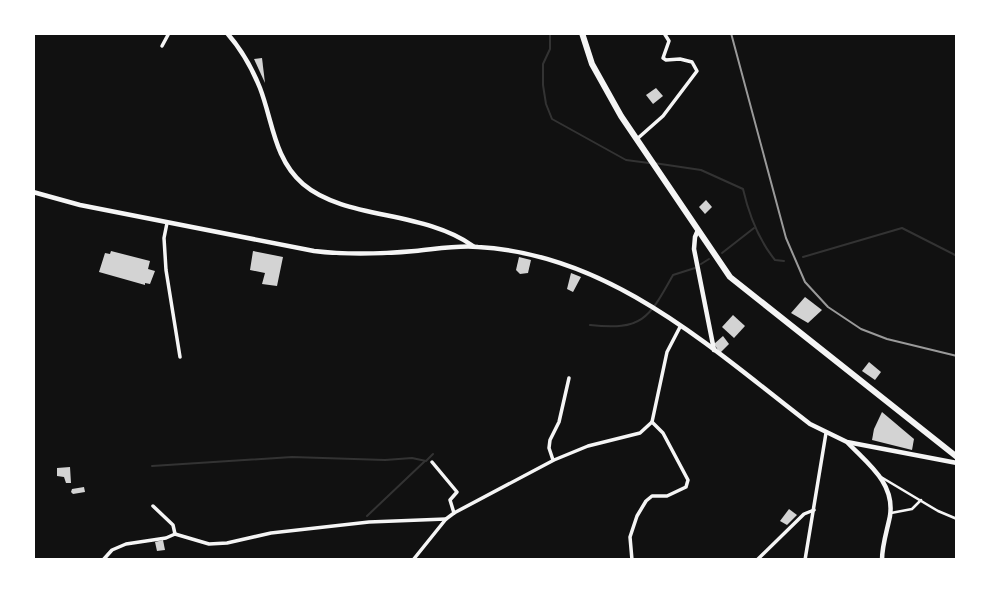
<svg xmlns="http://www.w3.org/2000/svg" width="990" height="593" viewBox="0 0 990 593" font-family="'PT Sans Narrow',sans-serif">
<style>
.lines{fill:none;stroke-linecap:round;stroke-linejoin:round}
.stream{stroke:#333;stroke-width:2}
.building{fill:#d3d3d3}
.pedestrian{stroke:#f5f5f5;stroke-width:2.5}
.minor{stroke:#f5f5f5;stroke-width:3.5}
.tertiary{stroke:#f5f5f5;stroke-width:4.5}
.primary{stroke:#f5f5f5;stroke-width:6}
.rail{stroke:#9a9a9a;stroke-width:2}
</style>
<rect width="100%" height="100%" fill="#111"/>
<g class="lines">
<g class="stream">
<path d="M 550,33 L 550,49 L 543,64 L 543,85 L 546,104 L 552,119 L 626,160 L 649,163"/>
<path d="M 654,163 L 701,170 L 743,189 C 749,215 758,239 775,260 L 784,261"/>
<path d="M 722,253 L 754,228"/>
<path d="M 803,257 L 902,228 L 957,256"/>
<path d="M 701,264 L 709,259"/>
<path d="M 590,325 C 643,331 649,318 673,275 L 695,268"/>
<path d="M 152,466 L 292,457 L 385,460 L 412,458 L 426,461 L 433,454"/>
<path d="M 367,516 L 425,461"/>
</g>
</g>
<g class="building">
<path d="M 262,58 L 265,83 L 254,59 Z"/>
<path d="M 656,88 L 663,96 L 653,104 L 646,95 Z"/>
<path d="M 706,200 L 712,207 L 705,214 L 699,207 Z"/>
<path d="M 111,251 L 150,261 L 148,269 L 155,271 L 150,284 L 145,283 L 145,285 L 99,272 L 105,253 L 110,254 Z"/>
<path d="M 253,251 L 283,257 L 277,286 L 262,284 L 265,273 L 250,270 Z"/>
<path d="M 519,257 L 531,260 L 528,273 L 520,274 L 516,270 Z"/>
<path d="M 571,273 L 581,277 L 573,292 L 567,289 Z"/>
<path d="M 805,297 L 822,310 L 808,323 L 791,313 Z"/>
<path d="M 733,315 L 745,326 L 734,338 L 722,327 Z"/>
<path d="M 723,336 L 729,344 L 720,353 L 714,344 Z"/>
<path d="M 869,362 L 881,372 L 875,380 L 862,371 Z"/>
<path d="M 882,412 L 914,439 L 912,450 L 872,440 L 874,429 Z"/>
<path d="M 70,467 L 71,483 L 66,483 L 64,477 L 57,476 L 57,468 Z"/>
<path d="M 84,487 L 85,492 L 73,494 L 71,492 L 72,489 Z"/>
<path d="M 789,509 L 797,515 L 787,525 L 780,521 Z"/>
<path d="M 163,540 L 165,550 L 157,551 L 155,542 Z"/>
</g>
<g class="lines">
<g class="pedestrian">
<path d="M 881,477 L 938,511 L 957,519"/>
<path d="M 891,513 L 912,509 L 921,500"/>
</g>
<g class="minor">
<path d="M 162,46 L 169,33"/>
<path d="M 637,139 L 663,116 L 697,71 L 692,62 L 680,59 L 666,60 L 663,58 L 669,41 L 664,33"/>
<path d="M 167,223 L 164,238 L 166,270 L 180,357"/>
<path d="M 553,460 L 549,448 L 550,440 L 559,422 L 569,378"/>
<path d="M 432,462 L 457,492 L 450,500 L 454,513"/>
<path d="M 153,506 L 173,525 L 175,534"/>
<path d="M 103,560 L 112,550 L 126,544 L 166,538 L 175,534 L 209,544 L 227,543 L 271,533 L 369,522 L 446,519"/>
<path d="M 413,560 L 446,519 L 454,513 L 554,460 L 588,446 L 640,433 L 652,422 L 667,352 L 680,327"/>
<path d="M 632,560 L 630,537 L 637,516 L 646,501 L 652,496 L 667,496 L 686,487 L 688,480 L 663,433 L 652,422"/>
<path d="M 757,560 L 804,514 L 814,510"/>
<path d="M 805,560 L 826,433"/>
</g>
<g class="tertiary">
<path d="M 227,33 C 241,49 252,68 260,88 C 273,122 274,159 303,184 C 345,220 423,210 473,246"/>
<path d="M 33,192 L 80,205 L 314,251 C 347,255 381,254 415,251 C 436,249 458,245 478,247 C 610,254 711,348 810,424 L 847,442 L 957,463"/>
<path d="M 698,230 L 695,237 L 694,249 L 714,350"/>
<path d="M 848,443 C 868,464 895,483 890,516 C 887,531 882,545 882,560"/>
</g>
<path class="primary" d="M 582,33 L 592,64 L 621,116 L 730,277 L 957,457"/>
<path class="rail" d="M 731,33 L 786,238 L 805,282 L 828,307 L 861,329 L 887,339 L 957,356"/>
</g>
<rect width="990" height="593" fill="none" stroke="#ffffff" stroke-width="70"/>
</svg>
